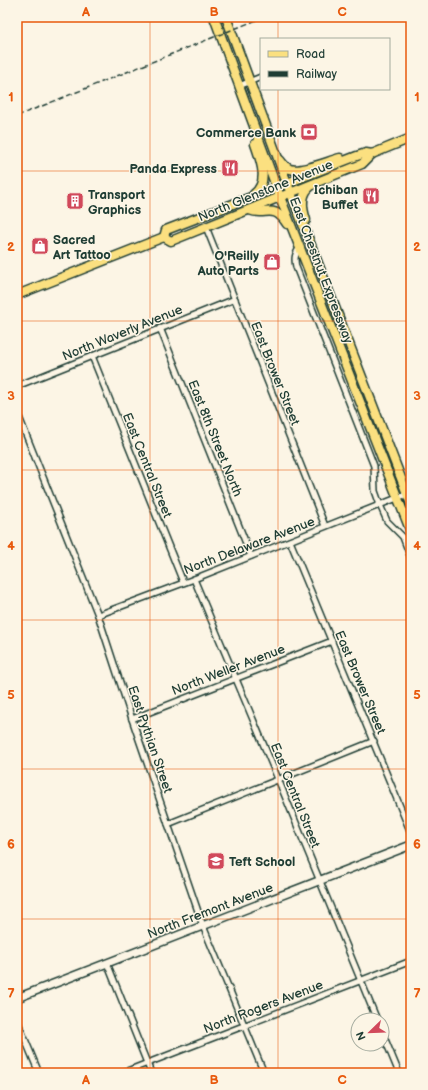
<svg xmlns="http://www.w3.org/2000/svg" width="428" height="1090" viewBox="0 0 428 1090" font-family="'Balsamiq Sans',sans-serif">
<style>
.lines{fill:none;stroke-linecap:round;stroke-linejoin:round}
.street-casing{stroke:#1f3d34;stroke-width:8}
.secondary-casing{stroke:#1f3d34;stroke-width:10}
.primary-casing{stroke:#1f3d34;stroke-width:11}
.street{stroke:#fcf5e5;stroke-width:5}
.secondary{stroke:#fcf5e5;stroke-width:7}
.primary{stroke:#fbe080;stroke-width:8}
.rail{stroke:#1f3d34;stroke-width:1.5;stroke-dasharray:6 3;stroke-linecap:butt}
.grid{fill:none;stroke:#e8590c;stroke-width:1;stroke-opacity:0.55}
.labels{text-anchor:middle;stroke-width:3;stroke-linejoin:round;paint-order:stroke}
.poi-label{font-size:13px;font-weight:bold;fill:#1f3d34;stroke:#fcf5e5;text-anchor:end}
.street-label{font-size:13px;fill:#1f3d34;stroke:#fcf5e5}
.neatline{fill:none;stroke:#e8590c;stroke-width:1.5}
.grid-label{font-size:13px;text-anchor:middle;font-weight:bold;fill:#e8590c}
</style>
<rect width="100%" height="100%" fill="#fcf5e5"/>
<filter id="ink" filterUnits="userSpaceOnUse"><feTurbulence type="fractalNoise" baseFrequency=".025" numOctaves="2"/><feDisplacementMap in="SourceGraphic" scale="8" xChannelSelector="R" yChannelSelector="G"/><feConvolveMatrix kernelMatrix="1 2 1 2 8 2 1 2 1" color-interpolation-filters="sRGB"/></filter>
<g filter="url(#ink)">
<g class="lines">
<defs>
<g id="street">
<path d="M 239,86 L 261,77"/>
<path d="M 206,227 L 325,526"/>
<path d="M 300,247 C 295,254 294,258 296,267 L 374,466 L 375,491 L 380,505 L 387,521 L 403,537 L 411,558"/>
<path d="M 160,328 L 251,556"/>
<path d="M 92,356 L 183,582"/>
<path d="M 17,386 L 235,299"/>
<path d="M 17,412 L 98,615 L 132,719 L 203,926 L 264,1073"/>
<path d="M 290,541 L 411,833"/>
<path d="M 194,579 L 278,779 L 377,1020"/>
<path d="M 98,615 L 194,579 L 407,494"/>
<path d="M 132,719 L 332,641"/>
<path d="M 168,824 L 374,741"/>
<path d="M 107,963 L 151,1073"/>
<path d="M 17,1020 L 39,1073"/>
<path d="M 382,1032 L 399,1073"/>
<path d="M 122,1073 L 411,961"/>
</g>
<path id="secondary" d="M 17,998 L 411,845"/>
<g id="primary">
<path d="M 214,17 L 280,197 L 411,532"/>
<path d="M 226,17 L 287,183 L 411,504"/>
<path d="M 280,160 C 283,164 285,167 290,169 C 301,173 328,161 340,158"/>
<path d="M 254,194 C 270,182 260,159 255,144"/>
<path d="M 249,210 C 266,217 273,202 287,224"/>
<path d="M 306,220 C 302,208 300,194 311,186"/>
<path d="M 164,237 L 166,230 L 357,156 L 366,153 L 372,154 L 411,138"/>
<path d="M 164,237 L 171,241 L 362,164 L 372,154"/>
<path d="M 17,295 L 164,237"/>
</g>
</defs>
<use href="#street" class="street-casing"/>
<use href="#secondary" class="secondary-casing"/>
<use href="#primary" class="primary-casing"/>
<use href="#street" class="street"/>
<use href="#secondary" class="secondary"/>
<use href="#primary" class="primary"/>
<path class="rail" d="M 17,116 L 264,17"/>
</g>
</g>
<path class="grid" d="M 150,17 L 150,1073M 278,17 L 278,39M 278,89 L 278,1073M 17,171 L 411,171M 17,321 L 411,321M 17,470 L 411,470M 17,620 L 411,620M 17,769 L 411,769M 17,919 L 411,919"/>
<defs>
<symbol id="bank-square" viewBox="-11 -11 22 22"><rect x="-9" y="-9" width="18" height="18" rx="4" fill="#d1495b" stroke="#fcf5e5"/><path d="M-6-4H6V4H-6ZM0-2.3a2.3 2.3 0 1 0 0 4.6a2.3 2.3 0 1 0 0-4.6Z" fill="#fff"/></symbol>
<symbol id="restaurant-square" viewBox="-11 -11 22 22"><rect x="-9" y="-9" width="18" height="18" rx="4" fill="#d1495b" stroke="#fcf5e5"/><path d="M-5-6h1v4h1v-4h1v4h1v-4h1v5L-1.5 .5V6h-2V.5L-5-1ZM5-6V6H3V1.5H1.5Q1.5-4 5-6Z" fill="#fff"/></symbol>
<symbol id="building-square" viewBox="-11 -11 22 22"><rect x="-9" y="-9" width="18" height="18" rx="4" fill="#d1495b" stroke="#fcf5e5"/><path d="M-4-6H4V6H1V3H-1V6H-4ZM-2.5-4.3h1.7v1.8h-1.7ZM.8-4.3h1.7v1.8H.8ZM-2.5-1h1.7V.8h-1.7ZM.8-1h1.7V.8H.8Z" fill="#fff"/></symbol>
<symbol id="shop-square" viewBox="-11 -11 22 22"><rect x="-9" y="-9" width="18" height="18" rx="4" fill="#d1495b" stroke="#fcf5e5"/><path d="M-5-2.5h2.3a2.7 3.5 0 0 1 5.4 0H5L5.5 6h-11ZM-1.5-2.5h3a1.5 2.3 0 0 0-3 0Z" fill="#fff"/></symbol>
<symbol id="school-square" viewBox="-11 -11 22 22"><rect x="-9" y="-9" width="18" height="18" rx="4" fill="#d1495b" stroke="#fcf5e5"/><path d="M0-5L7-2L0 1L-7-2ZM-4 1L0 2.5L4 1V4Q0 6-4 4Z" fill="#fff"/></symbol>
</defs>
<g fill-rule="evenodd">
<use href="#bank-square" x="299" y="122" width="20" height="20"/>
<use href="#restaurant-square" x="220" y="158" width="20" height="20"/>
<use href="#restaurant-square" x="361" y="186" width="20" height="20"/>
<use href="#building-square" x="65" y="191" width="20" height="20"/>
<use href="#shop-square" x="30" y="236" width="20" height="20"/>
<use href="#shop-square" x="262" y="252" width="20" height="20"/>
<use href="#school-square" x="206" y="851" width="20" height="20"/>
</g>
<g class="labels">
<g class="poi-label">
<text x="296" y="137">Commerce Bank</text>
<text x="217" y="173">Panda Express</text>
<text x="358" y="194">Ichiban<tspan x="358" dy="15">Buffet</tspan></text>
<text x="88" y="199" text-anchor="start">Transport<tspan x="88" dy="15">Graphics</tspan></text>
<text x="53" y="244" text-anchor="start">Sacred<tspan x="53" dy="15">Art Tattoo</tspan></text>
<text x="259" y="260">O'Reilly<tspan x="259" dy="15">Auto Parts</tspan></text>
<text x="229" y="866" text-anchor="start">Teft School</text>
</g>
<g class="street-label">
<text transform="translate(265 190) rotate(-22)" y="5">North Glenstone Avenue</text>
<text transform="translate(322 270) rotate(69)" y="5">East Chestnut Expressway</text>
<text transform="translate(122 332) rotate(-22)" y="5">North Waverly Avenue</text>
<text transform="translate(276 373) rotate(68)" y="5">East Brower Street</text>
<text transform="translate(216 438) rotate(68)" y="5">East 8th Street North</text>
<text transform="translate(148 465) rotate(68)" y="5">East Central Street</text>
<text transform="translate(249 545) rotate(-21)" y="5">North Delaware Avenue</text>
<text transform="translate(228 669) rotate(-21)" y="5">North Weller Avenue</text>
<text transform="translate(361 682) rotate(67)" y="5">East Brower Street</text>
<text transform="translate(151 739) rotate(71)" y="5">East Pythian Street</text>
<text transform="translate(296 795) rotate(68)" y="5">East Central Street</text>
<text transform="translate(210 910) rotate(-21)" y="5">North Fremont Avenue</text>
<text transform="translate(263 1006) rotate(-21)" y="5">North Rogers Avenue</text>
</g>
</g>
<rect width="428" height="1090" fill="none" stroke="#fcf5e5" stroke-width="44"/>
<rect x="260" y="38" width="130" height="52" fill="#fcf5e5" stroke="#a4ab9e"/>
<rect x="268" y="51" width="20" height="6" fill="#fbe080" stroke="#a4ab9e"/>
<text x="296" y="58" font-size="12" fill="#1f3d34">Road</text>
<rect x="268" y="71" width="20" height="6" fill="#1f3d34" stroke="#a4ab9e"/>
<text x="296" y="78" font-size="12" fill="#1f3d34">Railway</text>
<g transform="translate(370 1032) rotate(247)"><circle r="19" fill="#fcf5e5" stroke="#a4ab9e"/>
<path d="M0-3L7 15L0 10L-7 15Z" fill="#d1495b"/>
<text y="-6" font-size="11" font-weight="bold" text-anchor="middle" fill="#1f3d34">N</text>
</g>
<rect x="22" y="22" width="384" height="1046" class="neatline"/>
<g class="grid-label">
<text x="86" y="16">A</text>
<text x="214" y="16">B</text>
<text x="342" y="16">C</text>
<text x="11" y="101">1</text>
<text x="417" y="101">1</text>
<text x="11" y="251">2</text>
<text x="417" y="251">2</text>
<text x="11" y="400">3</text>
<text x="417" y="400">3</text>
<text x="11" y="550">4</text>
<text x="417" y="550">4</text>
<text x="11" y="699">5</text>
<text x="417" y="699">5</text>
<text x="11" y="848">6</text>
<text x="417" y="848">6</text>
<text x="11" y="998">7</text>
<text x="417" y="998">7</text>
<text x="86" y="1084">A</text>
<text x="214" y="1084">B</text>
<text x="342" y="1084">C</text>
</g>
</svg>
